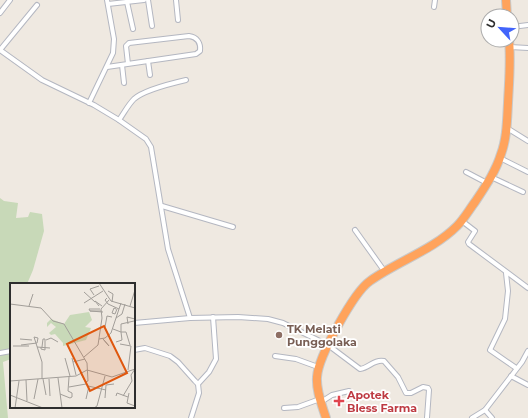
<svg xmlns="http://www.w3.org/2000/svg" width="528" height="418" viewBox="0 0 528 418" font-family="Montserrat,sans-serif">
<style>
.cemetery{fill:#c8d9b8}
.lines{fill:none;stroke-linecap:round;stroke-linejoin:round}
.street-casing{stroke:#b4b7c1;stroke-width:6}
.highway-casing{stroke:#c9c9c9;stroke-width:10}
.street{stroke:#fff;stroke-width:4}
.highway{stroke:#ffa35c;stroke-width:8}
.education-dot{fill:#8d6e63;stroke:#fff;stroke-width:1.5}
.health-dot{fill:#e0444e;stroke:#fff;stroke-width:1.5}
.labels{text-anchor:middle;stroke-width:3.5;stroke-linejoin:round;paint-order:stroke}
.education-label{font-size:11px;font-weight:bold;fill:#785e54;stroke:#fff;text-anchor:start}
.health-label{font-size:11px;font-weight:bold;fill:#be3a42;stroke:#fff;text-anchor:start}
.inset-road{fill:none;stroke:#a29e99;stroke-width:1}
.view{fill:#df570e;fill-opacity:0.15;stroke:#df570e;stroke-width:2}
.inset-edge{fill:none;stroke:#2e2e2e;stroke-width:2}
</style>
<rect width="100%" height="100%" fill="#efe9e1"/>
<path class="cemetery" d="M 0,198 L 4,201 L 18,203 L 16,218 L 28,217 L 30,212 L 42,214 L 44,231 L 33,270 L 27,284 L 11,284 L 11,359 L 3,362 L 8,418 L 0,418 Z"/>
<g class="lines">
<defs>
<g id="street">
<path d="M 148,0 L 152,26"/>
<path d="M 176,0 L 178,20"/>
<path d="M 127,2 L 133,29"/>
<path d="M 108,4 L 144,0"/>
<path d="M 434,7 L 435,0"/>
<path d="M 0,13 L 10,0"/>
<path d="M 512,27 L 528,25"/>
<path d="M 510,47 L 528,48"/>
<path d="M 0,50 L 42,80 L 94,105 L 119,120 L 146,139 L 151,147 L 168,249 L 190,318"/>
<path d="M 0,50 L 37,5"/>
<path d="M 148,61 L 150,75"/>
<path d="M 122,65 L 124,83"/>
<path d="M 107,67 L 196,54 L 200,51 C 201,43 197,37 189,36 L 129,43 L 126,46 L 128,64"/>
<path d="M 89,103 L 113,53 L 114,39 L 107,0"/>
<path d="M 119,120 C 124,113 128,105 134,99 C 144,90 173,83 186,80"/>
<path d="M 507,128 L 528,141"/>
<path d="M 500,158 L 528,172"/>
<path d="M 466,172 L 487,183"/>
<path d="M 491,177 L 523,192"/>
<path d="M 162,206 L 233,227"/>
<path d="M 462,221 L 475,231 L 468,242 L 469,244 L 528,288"/>
<path d="M 355,230 L 385,272"/>
<path d="M 506,273 L 508,291 L 505,319 L 490,350 L 516,368"/>
<path d="M 134,323 L 190,318 L 238,317 L 268,319 L 283,323 L 328,345 L 360,369 C 369,368 374,359 384,361 L 398,377 L 406,393 L 411,393 L 423,387 L 428,388 L 429,390 L 427,418"/>
<path d="M 134,350 L 145,348 L 170,356 L 178,362 L 195,381 L 198,384 L 199,393 L 191,418"/>
<path d="M 0,353 L 11,351"/>
<path d="M 275,356 L 296,359 L 318,367"/>
<path d="M 511,376 L 528,385"/>
<path d="M 198,384 L 209,372 L 216,359 L 213,317"/>
<path d="M 321,402 L 332,395 L 349,391"/>
<path d="M 284,408 L 298,407 L 320,399"/>
<path d="M 485,410 L 492,418"/>
<path d="M 472,418 L 485,410 L 522,362 L 528,351"/>
</g>
<g id="highway">
<path d="M 506,0 L 507,16"/>
<path d="M 326,418 C 322,405 316,391 317,377 C 318,357 354,292 370,281 C 398,261 433,250 457,226 C 464,219 469,210 475,202 C 485,187 496,171 501,154 C 507,138 507,120 508,103 C 509,82 511,61 509,40"/>
</g>
</defs>
<use href="#street" class="street-casing"/>
<use href="#highway" class="highway-casing"/>
<use href="#street" class="street"/>
<use href="#highway" class="highway"/>
</g>
<circle class="education-dot" cx="279" cy="335" r="4"/>
<path class="health-dot" d="M337 395h4v4h4v4h-4v4h-4v-4h-4v-4h4z"/>
<g class="labels">
<g class="education-label">
<text x="287" y="333">TK Melati<tspan x="287" dy="13">Punggolaka</tspan></text>
</g>
<g class="health-label">
<text x="347" y="399">Apotek<tspan x="347" dy="13">Bless Farma</tspan></text>
</g>
</g>
<g transform="translate(10 283)">
<rect width="125" height="125" fill="#efe9e1"/>
<path d="M 79,29 L 82,37 L 75,44 L 81,45 L 76,57 L 53,63 L 53,60 L 45,51 L 41,52 L 39,50 L 46,44 L 41,40 L 37,44 L 37,40 L 41,36 L 54,41 L 60,32 Z" fill="#c8d9b8"/>
<path class="inset-road" d="M 89,0 L 101,18 L 125,25M 98,8 L 103,11 L 102,19M 74,9 L 85,19M 84,12 L 80,6 L 89,3M 97,15 L 95,17 L 98,21 L 109,26M 74,20 L 93,8M 0,21 L 31,25 L 43,38 L 54,41 L 77,80 L 78,98 L 75,99M 19,23 L 23,11M 89,23 L 85,18 L 92,23M 120,23 L 125,7M 106,26 L 104,25 L 102,30 L 105,31 L 107,26M 80,28 L 79,26 L 90,26M 91,28 L 80,28 L 93,29M 106,35 L 112,31 L 115,21M 125,36 L 125,51M 118,41 L 117,34 L 125,36M 95,44 L 97,33 L 102,34M 103,46 L 111,49 L 112,57 L 106,59M 24,54 L 32,79 L 32,96M 10,56 L 22,57M 89,56 L 95,55 L 101,50 L 111,20M 93,56 L 99,63 L 94,57M 36,57 L 41,55 L 48,59M 110,61 L 121,63 L 118,87M 11,62 L 27,60 L 28,55 L 24,54M 120,62 L 116,49 L 111,49 L 111,41 L 124,38M 3,63 L 19,63M 27,64 L 40,65M 31,64 L 31,66 L 35,67 L 35,56 L 33,56 L 32,64M 74,74 L 88,62 L 92,35 L 91,26 L 99,17M 55,75 L 60,93M 62,75 L 66,92M 63,79 L 75,76M 71,91 L 78,103 L 96,107M 48,95 L 52,125M 33,96 L 36,112M 39,96 L 40,113M 16,97 L 17,118M 0,98 L 66,93 L 77,87 L 102,94 L 125,86M 59,104 L 76,101M 119,110 L 117,120 L 125,123M 50,111 L 60,115 L 62,114 L 62,110 L 58,108 L 59,94M 0,112 L 33,125M 106,113 L 107,110 L 118,114M 113,113 L 122,98 L 121,92 L 125,86M 95,115 L 96,102 L 104,101M 24,116 L 28,96M 76,116 L 79,103M 5,125 L 9,98M 84,125 L 87,123 L 95,93"/>
<path class="view" d="M 94,43 L 117,90 L 80,108 L 57,61 Z"/>
<rect width="125" height="125" class="inset-edge"/>
</g>
<g transform="translate(500 28) rotate(296)"><circle r="19" fill="#ffffff" stroke="#ababab"/>
<path d="M0-3L7 15L0 10L-7 15Z" fill="#4264fb"/>
<text y="-6" font-size="11" font-weight="bold" text-anchor="middle" fill="#2e2e2e">U</text>
</g>
</svg>
